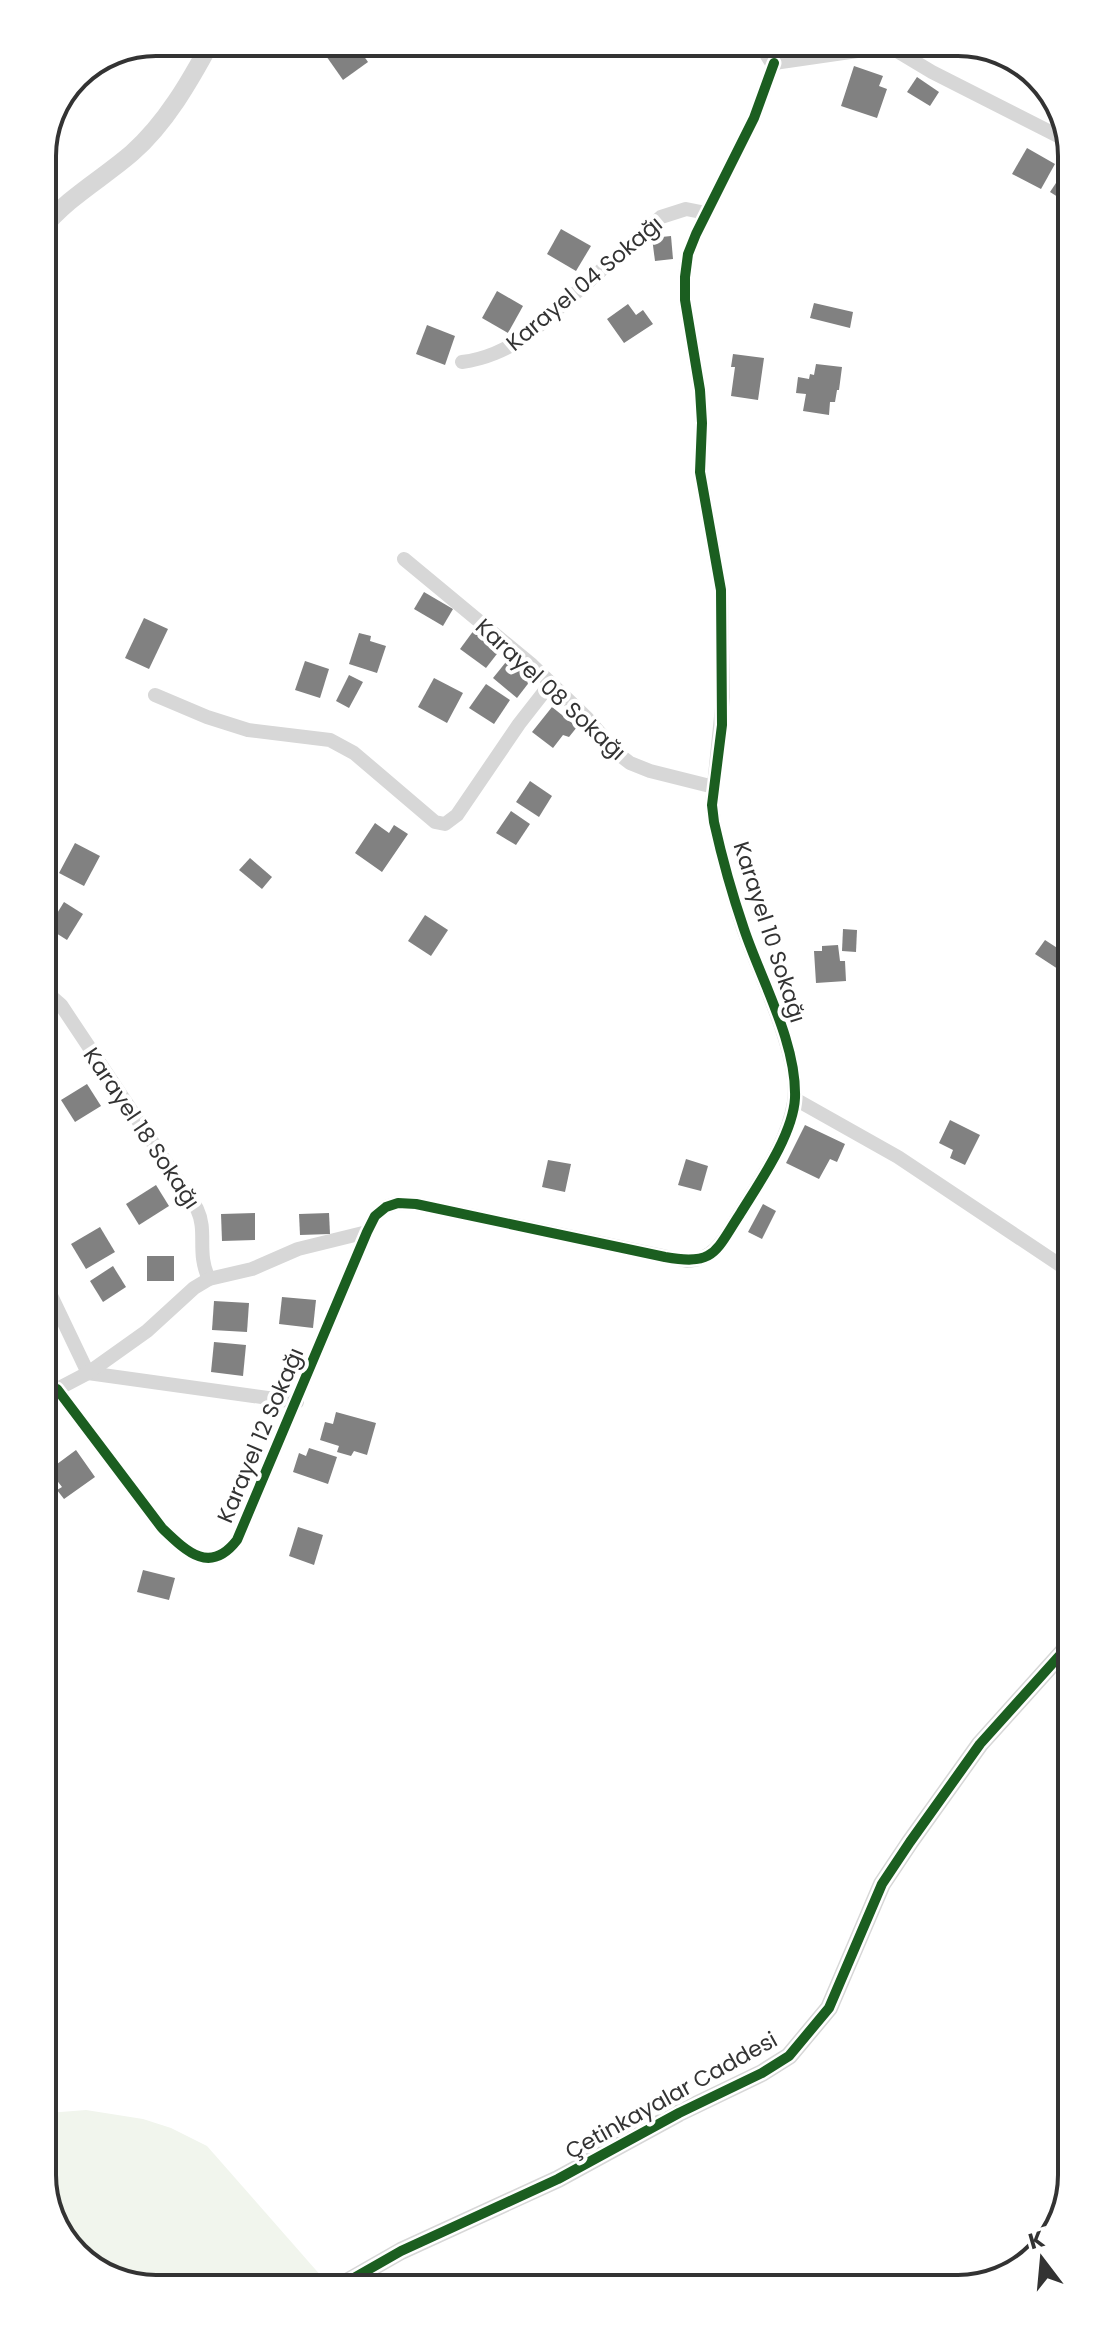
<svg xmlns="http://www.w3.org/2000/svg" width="1114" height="2331" viewBox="0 0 1114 2331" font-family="Poppins,sans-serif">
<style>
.green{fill:#f1f5ed}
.building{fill:#818181}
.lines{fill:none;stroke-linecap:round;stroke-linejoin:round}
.minor{stroke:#d7d7d7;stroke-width:14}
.tertiary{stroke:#d7d7d7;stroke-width:18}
.cycleway-casing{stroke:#fff;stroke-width:15}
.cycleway{stroke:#1b5e20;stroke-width:10}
.labels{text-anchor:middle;stroke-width:8;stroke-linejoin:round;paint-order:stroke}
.street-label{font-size:22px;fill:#333;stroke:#fff}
.rim{fill:none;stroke:#333;stroke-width:4}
</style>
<rect width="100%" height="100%" fill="#fff"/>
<path class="green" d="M 86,2110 L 143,2119 L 171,2128 L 207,2146 L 322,2277 L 312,2288 L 148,2289 L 86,2265 L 48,2212 L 48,2113 Z"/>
<g class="building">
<path d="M 160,42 L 205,42 L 206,46 L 165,58 Z"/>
<path d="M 340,42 L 354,42 L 368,62 L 343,80 L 324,53 Z"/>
<path d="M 854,66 L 883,76 L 879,86 L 887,89 L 877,118 L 841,106 Z"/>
<path d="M 917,77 L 939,92 L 930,106 L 907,92 Z"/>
<path d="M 1027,148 L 1055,164 L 1041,189 L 1012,174 Z"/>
<path d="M 1066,168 L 1066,202 L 1050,192 Z"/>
<path d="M 561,229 L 591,246 L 576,271 L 547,254 Z"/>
<path d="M 671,236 L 673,259 L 655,261 L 652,238 Z"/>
<path d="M 497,291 L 523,306 L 508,333 L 482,318 Z"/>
<path d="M 814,303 L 853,312 L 850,328 L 810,318 Z"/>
<path d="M 628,304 L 636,315 L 643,310 L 653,324 L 624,343 L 607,319 Z"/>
<path d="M 427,325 L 455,336 L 445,365 L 416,354 Z"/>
<path d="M 733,354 L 764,358 L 758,400 L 731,396 L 735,367 L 731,367 Z"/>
<path d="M 816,364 L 842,367 L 839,390 L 837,390 L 835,402 L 830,402 L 829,415 L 803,411 L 806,394 L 796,393 L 798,377 L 809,379 L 810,374 L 814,375 Z"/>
<path d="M 424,592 L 453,609 L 443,626 L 414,609 Z"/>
<path d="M 144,618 L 168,629 L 149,669 L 125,658 Z"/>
<path d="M 474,630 L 500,650 L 486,668 L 460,649 Z"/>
<path d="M 359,633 L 371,636 L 370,641 L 386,646 L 377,673 L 349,664 Z"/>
<path d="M 510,657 L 534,676 L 517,698 L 493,678 Z"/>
<path d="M 305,661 L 329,669 L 320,698 L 295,690 Z"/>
<path d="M 349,675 L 363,682 L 349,708 L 336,701 Z"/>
<path d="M 434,678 L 463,693 L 447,723 L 418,707 Z"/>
<path d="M 486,684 L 510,700 L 494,724 L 469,708 Z"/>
<path d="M 552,707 L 577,727 L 569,737 L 563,735 L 553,748 L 532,732 Z"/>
<path d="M 530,781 L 552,796 L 539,817 L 516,802 Z"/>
<path d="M 511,811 L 530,824 L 516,845 L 496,833 Z"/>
<path d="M 375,823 L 389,833 L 394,825 L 408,834 L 382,872 L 355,853 Z"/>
<path d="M 75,843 L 100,856 L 84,886 L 59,873 Z"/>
<path d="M 250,858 L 272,877 L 262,889 L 239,870 Z"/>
<path d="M 64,902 L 83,914 L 67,940 L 48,928 Z"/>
<path d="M 425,915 L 448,930 L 431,956 L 408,941 Z"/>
<path d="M 843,929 L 857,930 L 856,952 L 842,951 Z"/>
<path d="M 1045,940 L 1068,955 L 1068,960 L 1061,971 L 1035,954 Z"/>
<path d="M 838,945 L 840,961 L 845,961 L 846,981 L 816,983 L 814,951 L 822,951 L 822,946 Z"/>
<path d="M 87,1084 L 101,1106 L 75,1122 L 61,1100 Z"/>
<path d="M 950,1120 L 980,1135 L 965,1165 L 950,1158 L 953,1150 L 939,1143 Z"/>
<path d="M 805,1125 L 845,1144 L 837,1162 L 830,1159 L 819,1179 L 786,1163 Z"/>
<path d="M 686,1159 L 708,1166 L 701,1191 L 678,1185 Z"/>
<path d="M 548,1160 L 571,1164 L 565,1192 L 542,1187 Z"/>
<path d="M 156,1185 L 169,1206 L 139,1225 L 126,1204 Z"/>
<path d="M 763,1204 L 776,1211 L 762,1239 L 748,1232 Z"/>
<path d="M 255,1213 L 255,1240 L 222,1241 L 221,1214 Z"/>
<path d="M 329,1213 L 330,1234 L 300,1235 L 299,1214 Z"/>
<path d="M 100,1227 L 115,1252 L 86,1269 L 71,1244 Z"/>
<rect x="147" y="1256" width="27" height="25"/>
<path d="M 113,1266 L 126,1287 L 103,1302 L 90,1281 Z"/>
<path d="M 282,1297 L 316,1300 L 313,1328 L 279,1324 Z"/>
<path d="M 214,1301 L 249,1303 L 247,1332 L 212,1330 Z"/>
<path d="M 214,1342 L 246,1345 L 243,1376 L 211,1372 Z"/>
<path d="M 336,1412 L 376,1423 L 367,1455 L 354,1451 L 351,1456 L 337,1452 L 339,1446 L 320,1440 L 325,1422 L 333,1424 Z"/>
<path d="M 309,1448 L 337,1457 L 328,1484 L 293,1472 L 299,1453 L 306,1456 Z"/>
<path d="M 76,1450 L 95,1477 L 64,1499 L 57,1490 L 62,1487 L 49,1470 Z"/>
<path d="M 298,1527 L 323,1535 L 314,1565 L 289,1556 Z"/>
<path d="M 143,1570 L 175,1578 L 169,1600 L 137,1592 Z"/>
</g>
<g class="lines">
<g class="minor">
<path d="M 462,362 C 486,359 504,350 525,338 L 661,217 L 686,209 L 706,213"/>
<path d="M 404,559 L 532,665 L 587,718 L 617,753 L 630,763 L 650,771 L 714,787"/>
<path d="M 155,695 L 207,717 L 248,730 L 330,740 L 354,753 L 435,822 L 445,824 L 457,815 L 519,724 L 551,683"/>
<path d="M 45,991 L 61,1005 L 197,1209 C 208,1232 196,1252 209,1279"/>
<path d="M 795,1099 L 898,1157 L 1069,1271"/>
<path d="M 46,1285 L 88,1373"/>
<path d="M 88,1373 L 297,1402"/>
<path d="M 57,1389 L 162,1528 C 187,1552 210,1575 237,1540 L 367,1232 L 375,1216 L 386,1207 L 398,1203 L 416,1204 L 687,1261 C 717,1260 727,1233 742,1210 C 762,1178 788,1141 794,1102 C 801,1056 758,972 743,928 C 732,893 722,858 714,822 L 712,805 L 723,697 L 721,590 L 700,472 L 702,423 L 700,390 L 685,300 L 685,277 L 688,254 L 696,234 L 754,118 L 774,63 L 864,50 L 897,51 L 932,72 L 1066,140"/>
<path d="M 46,1395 L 88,1373 L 147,1331 L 194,1288 L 209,1279 L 252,1269 L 298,1249 L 367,1232"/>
</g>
<g class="tertiary">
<path d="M 761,42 L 774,63"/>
<path d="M 42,229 C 68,197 102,179 132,153 C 166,123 190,81 211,42"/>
<path d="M 338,2287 L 401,2251 L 558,2179 L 679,2113 L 762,2073 L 789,2056 L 829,2008 L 882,1884 L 910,1842 L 980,1744 L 1070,1644"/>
</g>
<defs>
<g id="cycleway">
<path d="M 57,1389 L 162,1528 C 187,1552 210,1575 237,1540 L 367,1232 L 375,1216 L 386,1207 L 398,1203 L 416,1204 L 665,1257 C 715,1266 715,1252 740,1214 C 759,1183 793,1135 795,1098 C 797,1043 761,980 744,929 C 732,894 722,858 714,822 L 712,805 L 722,725 L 721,590 L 700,472 L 702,423 L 700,390 L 685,300 L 685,277 L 688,254 L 696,234 L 754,118 L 774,63"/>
<path d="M 338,2287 L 401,2251 L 558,2179 L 679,2113 L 762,2073 L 789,2056 L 829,2008 L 882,1884 L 910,1842 L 980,1744 L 1070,1644"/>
</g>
</defs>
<use href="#cycleway" class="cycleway-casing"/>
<use href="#cycleway" class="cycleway"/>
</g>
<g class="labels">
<g class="street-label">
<text transform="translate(584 283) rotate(-40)" y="8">Karayel 04 Sokağı</text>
<text transform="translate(551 689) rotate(43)" y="8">Karayel 08 Sokağı</text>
<text transform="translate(770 932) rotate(72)" y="8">Karayel 10 Sokağı</text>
<text transform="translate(142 1128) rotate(56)" y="8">Karayel 18 Sokağı</text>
<text transform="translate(260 1435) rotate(-67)" y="8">Karayel 12 Sokağı</text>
<text transform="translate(671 2095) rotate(-29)" y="8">Çetinkayalar Caddesi</text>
</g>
</g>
<path d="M0 0H1114V2331H0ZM156 56H958A100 100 0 0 1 1058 156V2175A100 100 0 0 1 958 2275H156A100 100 0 0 1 56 2175V156A100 100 0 0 1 156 56Z" fill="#fff" fill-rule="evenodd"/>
<path class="rim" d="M156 56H958A100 100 0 0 1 1058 156V2175A100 100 0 0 1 958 2275H156A100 100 0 0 1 56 2175V156A100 100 0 0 1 156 56Z"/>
<g transform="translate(1042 2259) rotate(344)" stroke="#ffffff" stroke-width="6" paint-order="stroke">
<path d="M0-6L14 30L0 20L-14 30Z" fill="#333333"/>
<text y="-12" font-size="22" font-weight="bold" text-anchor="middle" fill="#333333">K</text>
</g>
</svg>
